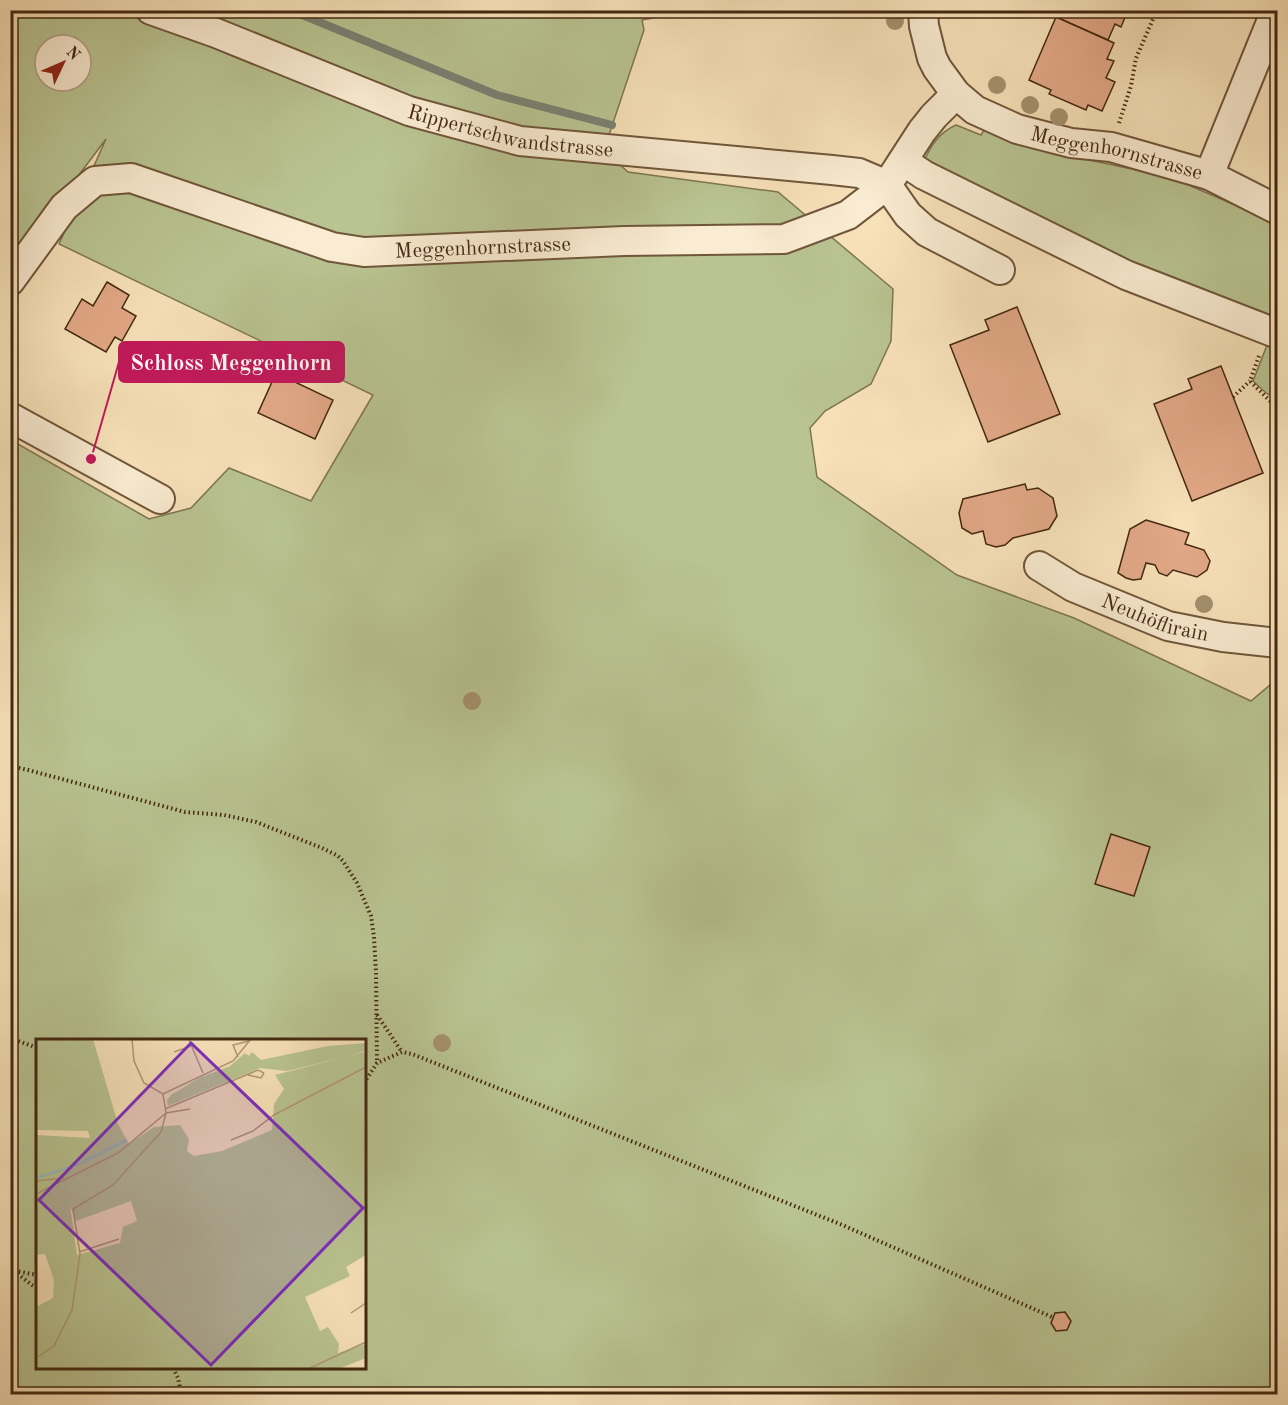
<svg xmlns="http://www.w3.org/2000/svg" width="1288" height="1405" viewBox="0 0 1288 1405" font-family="'Old Standard TT',serif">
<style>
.green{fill:#b9c492;stroke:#7e7651;stroke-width:1.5;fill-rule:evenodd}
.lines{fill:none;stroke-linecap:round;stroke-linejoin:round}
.stream{stroke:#798172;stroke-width:8}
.building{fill:#e3a988;stroke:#432810;stroke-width:1.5}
.minor-casing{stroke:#70563a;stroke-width:32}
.path{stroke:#432810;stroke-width:4;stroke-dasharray:1.5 3;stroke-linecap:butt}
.minor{stroke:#faecd2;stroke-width:28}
.tree{fill:#a4916e}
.labels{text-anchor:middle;stroke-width:4.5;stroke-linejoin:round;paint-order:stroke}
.street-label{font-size:21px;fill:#432810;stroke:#faecd2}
.inset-river{fill:none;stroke:#9dbdb3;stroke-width:3}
.inset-road{fill:none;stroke:#b09876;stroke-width:1.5}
.view{fill:#7b2cbf;fill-opacity:0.15;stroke:#7b2cbf;stroke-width:3}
.inset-edge{fill:none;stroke:#432810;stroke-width:3}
.leader{fill:none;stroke:#c2185b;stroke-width:2}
.callout-dot{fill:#c2185b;stroke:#faecd2;stroke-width:2}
.callout{fill:#c2185b;stroke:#c2185b;stroke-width:2}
.callout-label{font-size:22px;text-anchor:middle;font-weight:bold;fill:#fff}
</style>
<rect width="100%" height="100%" fill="#f8e2ba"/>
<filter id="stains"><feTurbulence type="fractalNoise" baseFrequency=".00333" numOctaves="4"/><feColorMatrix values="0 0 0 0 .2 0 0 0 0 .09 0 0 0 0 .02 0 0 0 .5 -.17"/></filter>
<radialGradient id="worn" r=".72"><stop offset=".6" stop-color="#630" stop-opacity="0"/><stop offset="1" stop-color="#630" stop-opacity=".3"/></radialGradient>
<g class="green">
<path d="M 11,11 L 662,11 L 658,17 L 642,20 L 644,30 L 604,150 L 628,172 L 778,192 L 893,289 L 891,341 L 871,384 L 825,411 L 810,428 L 817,477 L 957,575 L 1074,618 L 1251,701 L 1277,679 L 1277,1394 L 11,1394 L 11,440 L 149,519 L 191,508 L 229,468 L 311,501 L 373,395 L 59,244 L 106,139 L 11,265 ZM 45,45 L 81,45 L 81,81 L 45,81 ZM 38,1040 L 364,1040 L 364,1368 L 38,1368 Z"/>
<path d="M 956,125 L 981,135 L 984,130 L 1007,140 L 1075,157 L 1170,177 L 1235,205 L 1277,226 L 1277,327 L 1212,301 L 923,163 C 931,146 938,133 956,125 Z"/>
<path d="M 1277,339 L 1277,399 L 1266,393 L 1253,381 L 1269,340 Z"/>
</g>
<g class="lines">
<path class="stream" d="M 290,10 L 497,95 L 612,125"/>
</g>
<g class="building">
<path d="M 1059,10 L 1128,10 L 1121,27 L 1115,24 L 1108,40 L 1056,17 Z"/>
<path d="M 1056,17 L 1114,43 L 1107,59 L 1114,61 L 1106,78 L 1115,82 L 1102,111 L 1088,105 L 1086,110 L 1049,94 L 1051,90 L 1029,80 Z"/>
<path d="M 107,282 L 129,295 L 122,308 L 136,316 L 122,341 L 115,337 L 106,352 L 65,329 L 82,299 L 93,306 Z"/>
<path d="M 1017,307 L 1060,414 L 988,442 L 950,345 L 989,330 L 985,320 Z"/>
<path d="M 1221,366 L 1263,473 L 1192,501 L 1154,404 L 1192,389 L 1188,379 Z"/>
<path d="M 276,373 L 333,400 L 315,439 L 258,413 Z"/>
<path d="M 1025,484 L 1027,490 L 1038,488 L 1053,498 L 1057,516 L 1049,529 L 1013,538 L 1005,545 L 996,547 L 986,544 L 983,531 L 972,534 L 962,528 L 959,513 L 963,499 Z"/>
<path d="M 1146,520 L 1189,533 L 1185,544 L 1204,550 L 1210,561 L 1207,570 L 1197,577 L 1173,570 L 1167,576 L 1159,573 L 1155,565 L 1146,563 L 1141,579 L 1133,580 L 1126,578 L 1118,573 L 1130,529 Z"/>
<path d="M 1111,834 L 1150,847 L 1134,896 L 1095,884 Z"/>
<path d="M 1065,1312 L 1071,1321 L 1067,1330 L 1056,1331 L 1051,1323 L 1055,1313 Z"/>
</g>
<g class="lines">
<defs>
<g id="minor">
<path id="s1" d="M 151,10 L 216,33 L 409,111 L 520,141 L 832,170 L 859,173 L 887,185"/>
<path id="s2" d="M 923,10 L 924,26 L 932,58 L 937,68 L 956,94 L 975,110 L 1017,129 L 1071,143 L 1111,147 L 1209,175 L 1278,210"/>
<path d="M 903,161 L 924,175 L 1126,275 L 1278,334"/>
<path d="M 1209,175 L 1276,10"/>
<path d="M 887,185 L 908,215 L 927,232 L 1000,270"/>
<path id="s3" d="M 10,281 L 64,207 L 95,181 L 131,178 L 332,247 L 364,252 L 624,241 L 784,239 L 848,215 L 887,185 L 922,131 L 934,116 L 956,94"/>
<path d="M 10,417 L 160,499"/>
<path id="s4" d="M 1039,566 L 1073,587 L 1168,626 L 1223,637 L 1278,643"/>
</g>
</defs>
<use href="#minor" class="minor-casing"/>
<g class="path">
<path d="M 1119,123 L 1131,86 L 1136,58 L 1157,10"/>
<path d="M 1259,356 L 1250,381 L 1271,402 L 1278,406"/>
<path d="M 1233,397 L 1250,381"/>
<path d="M 10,766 L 28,770 L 185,812 L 224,815 L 256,822 L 322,848 L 338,856 L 343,861 L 357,883 L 371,916 L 374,937 L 376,974 L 377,1063"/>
<path d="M 377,1015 L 402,1052"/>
<path d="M 10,1038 L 38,1048"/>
<path d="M 364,1083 L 377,1063 L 402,1052 L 412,1054 L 840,1224 L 1052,1317"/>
<path d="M 10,1270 L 38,1275"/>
<path d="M 14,1271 L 32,1285 L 38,1288"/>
<path d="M 173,1368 L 178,1378 L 181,1394"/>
</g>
<use href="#minor" class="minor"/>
</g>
<g class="tree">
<circle cx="895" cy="21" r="9"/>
<circle cx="997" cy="85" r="9"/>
<circle cx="1030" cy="105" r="9"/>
<circle cx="1059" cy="117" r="9"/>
<circle cx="1204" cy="604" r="9"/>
<circle cx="472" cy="701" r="9"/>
<circle cx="442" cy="1043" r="9"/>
</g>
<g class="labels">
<g class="street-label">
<text dy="7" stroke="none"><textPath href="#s1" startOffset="381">Rippertschwandstrasse</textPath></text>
<text dy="7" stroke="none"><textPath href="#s2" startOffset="266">Meggenhornstrasse</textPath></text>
<text dy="7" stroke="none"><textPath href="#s3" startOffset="532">Meggenhornstrasse</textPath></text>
<text dy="7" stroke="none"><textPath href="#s4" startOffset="128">Neuhöflirain</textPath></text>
</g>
</g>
<g transform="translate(36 1039)">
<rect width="330" height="330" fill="#f8e2ba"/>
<path d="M 0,0 L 57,0 L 82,85 L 93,105 L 118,88 L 144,86 L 153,100 L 151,112 L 158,117 L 186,112 L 236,91 L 238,65 L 248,50 L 239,36 L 309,18 L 251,32 L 224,29 L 132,67 L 131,61 L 135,56 L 163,39 L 194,27 L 209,14 L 213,17 L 216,13 L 225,21 L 292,7 L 330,4 L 330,11 L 316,17 L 330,12 L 330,216 L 310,228 L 314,237 L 269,258 L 284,292 L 292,288 L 303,305 L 302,314 L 330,305 L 330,319 L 302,330 L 0,330 L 0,268 L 17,259 L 18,241 L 9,215 L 0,216 L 0,96 L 54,99 L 52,92 L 0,91 ZM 95,162 L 101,182 L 87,188 L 84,204 L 41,216 L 34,167 L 40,182 Z" fill="#b9c492" fill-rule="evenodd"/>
<path class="inset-river" d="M 0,139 L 43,125 L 91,101"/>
<path class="inset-road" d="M 96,0 L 98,22 L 108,44 L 127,55 L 197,22 L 215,0M 153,1 L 167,34M 138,13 L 155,7M 202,18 L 197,6 L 213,2M 212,36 L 225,39 L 228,34M 129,70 L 222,31 L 228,34M 130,74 L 154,70M 195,101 L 217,92 L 238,76 L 330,28M 0,142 L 28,139M 0,155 L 82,114 L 130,74M 43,213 L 83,200M 315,274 L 330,264M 0,319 L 18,307 L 36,271 L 44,215 L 37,170 L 77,146 L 125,93 L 130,74 L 127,55M 272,330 L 330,303"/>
<path class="view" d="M 155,4 L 327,169 L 175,326 L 3,161 Z"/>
<rect width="330" height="330" class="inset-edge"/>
</g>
<path class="leader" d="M91 459L119 362"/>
<circle class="callout-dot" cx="91" cy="459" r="6"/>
<rect class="callout" x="119" y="342" width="225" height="40" rx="6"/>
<g class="callout-label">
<text x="231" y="370">Schloss Meggenhorn</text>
</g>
<rect width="1288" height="1405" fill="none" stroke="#f8e2ba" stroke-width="36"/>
<rect x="12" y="12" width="1264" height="1381" fill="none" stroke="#432810" stroke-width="3"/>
<rect x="18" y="18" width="1252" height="1369" fill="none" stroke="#432810" stroke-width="1.5"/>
<g transform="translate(63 63) rotate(46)"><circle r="28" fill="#faecd2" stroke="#b19e84" stroke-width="1.5"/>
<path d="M0-4.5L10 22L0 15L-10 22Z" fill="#8f2418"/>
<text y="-9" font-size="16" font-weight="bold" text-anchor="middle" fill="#432810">N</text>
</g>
<rect width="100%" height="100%" filter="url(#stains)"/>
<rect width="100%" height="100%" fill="url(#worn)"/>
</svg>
